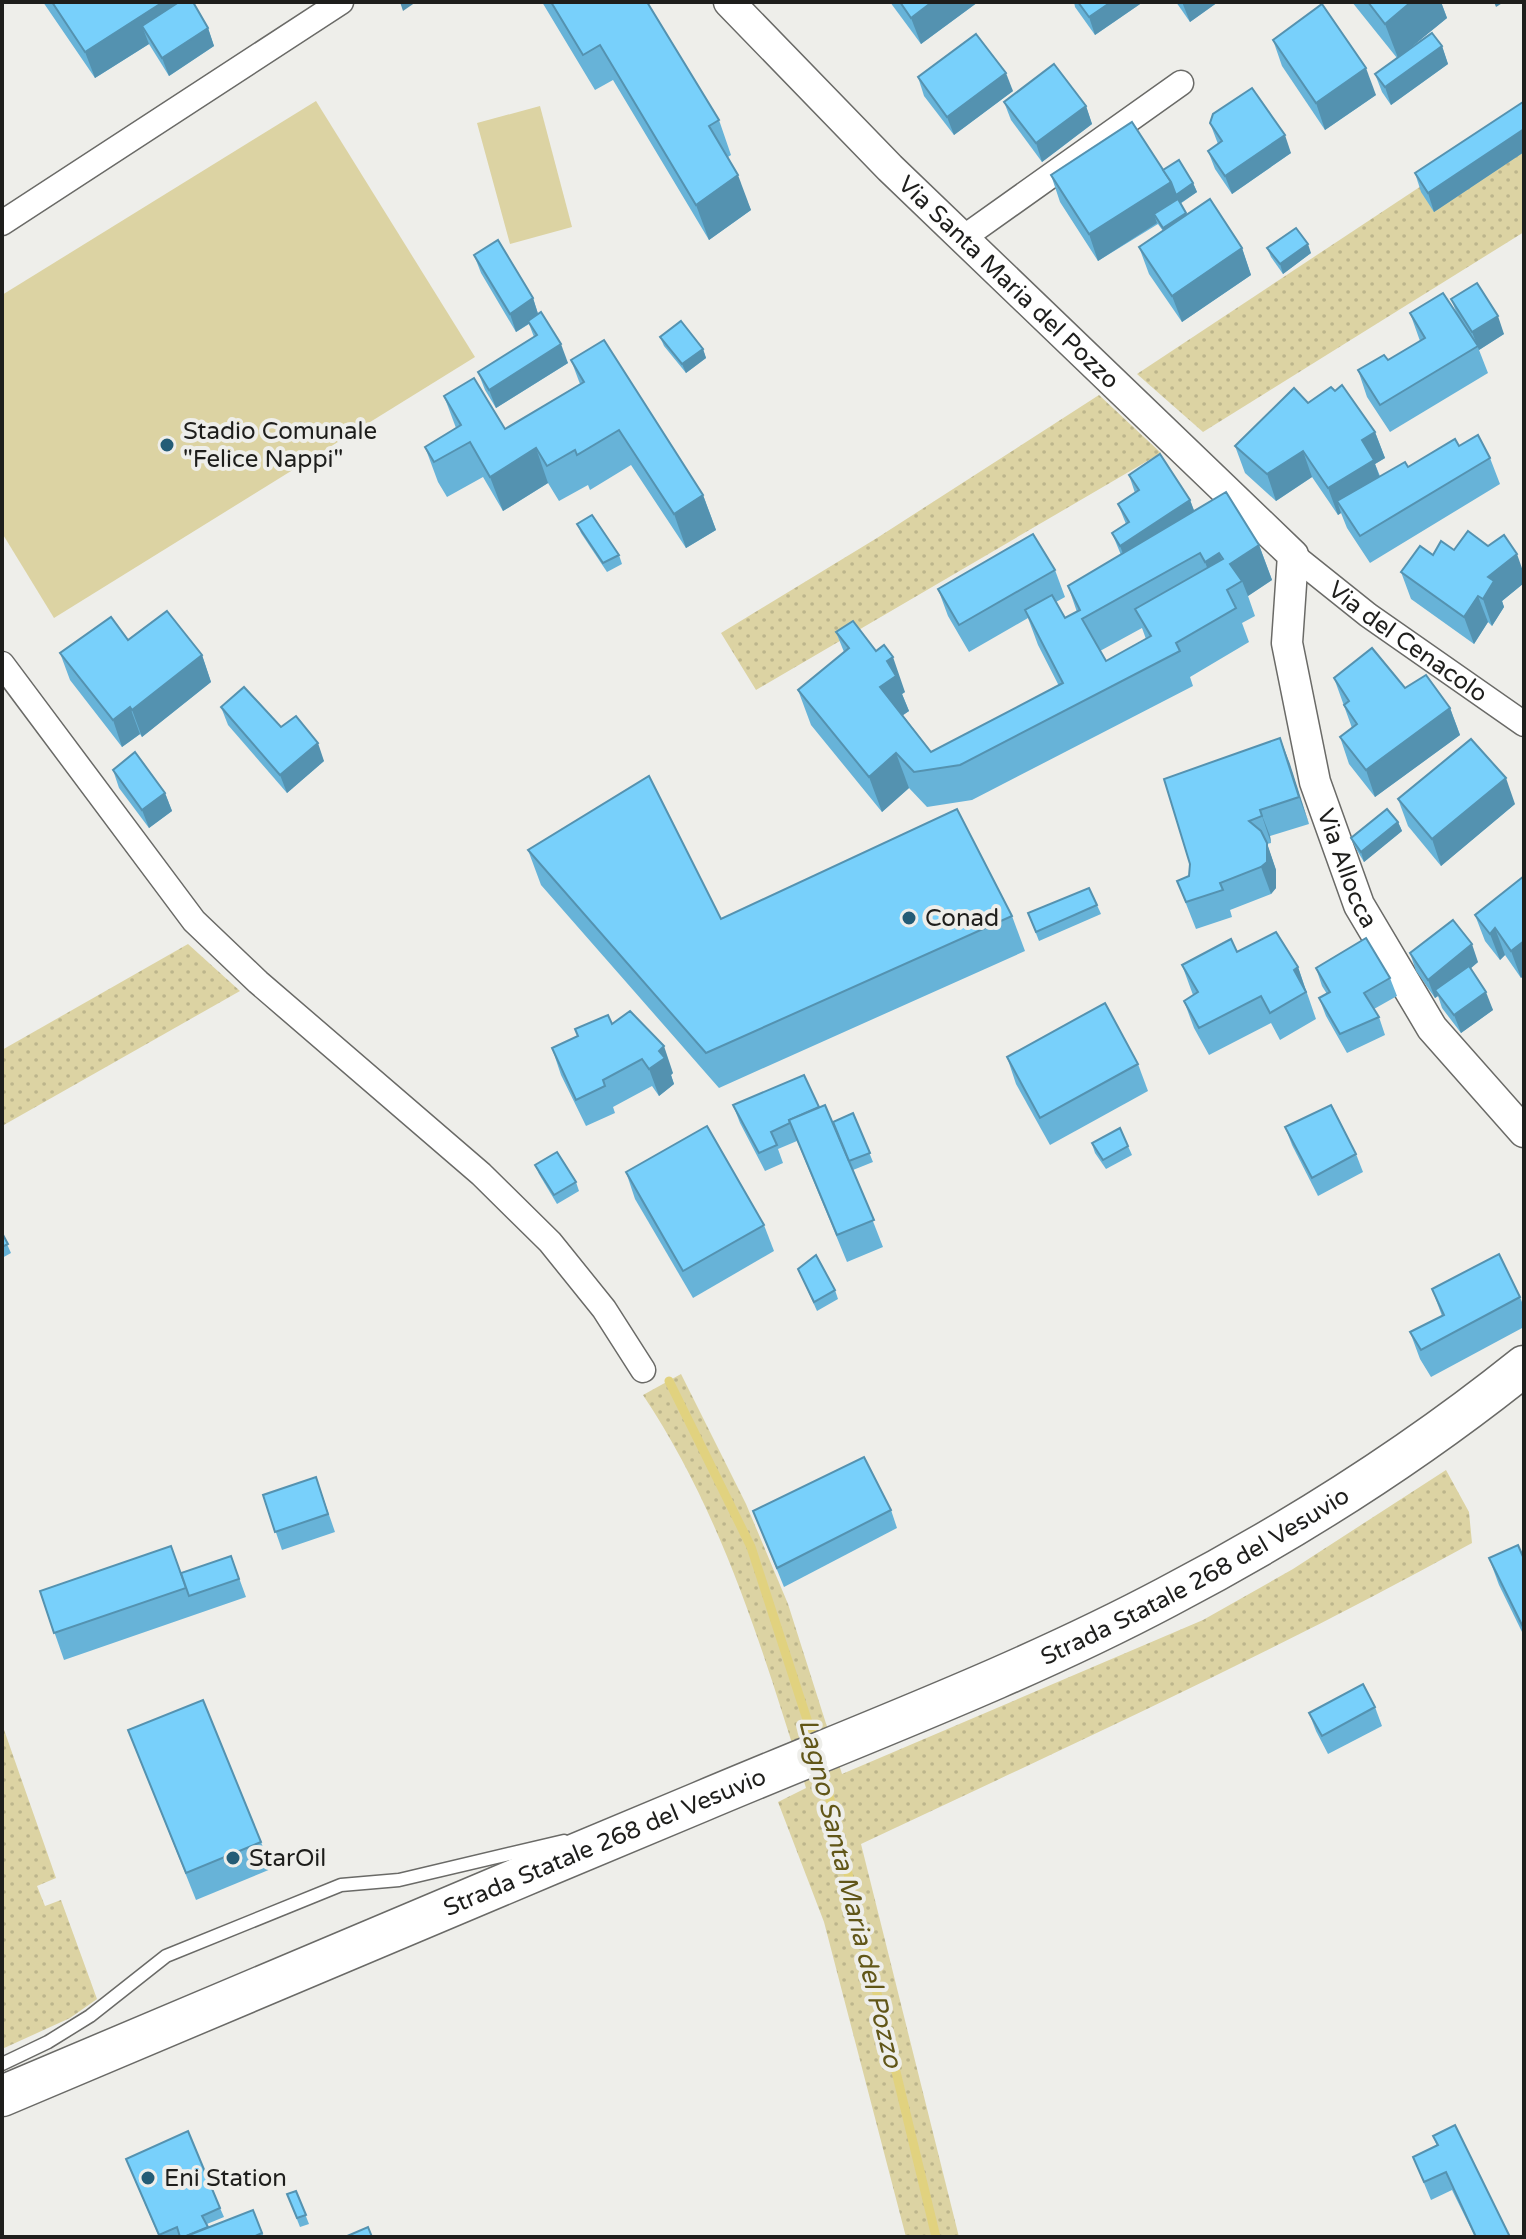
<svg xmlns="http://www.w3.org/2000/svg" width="1526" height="2239" viewBox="0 0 1526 2239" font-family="'Varela Round',sans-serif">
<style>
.grass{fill:url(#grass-dots)}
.park{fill:#dcd3a3}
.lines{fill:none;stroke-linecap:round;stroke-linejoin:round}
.stream{stroke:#e1d27f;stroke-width:9}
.service-casing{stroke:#6a6a67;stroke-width:15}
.minor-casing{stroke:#6a6a67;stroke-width:27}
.tertiary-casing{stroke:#6a6a67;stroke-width:33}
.trunk-casing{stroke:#6a6a67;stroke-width:43}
.service{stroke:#fff;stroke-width:12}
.minor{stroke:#fff;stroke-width:24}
.tertiary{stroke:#fff;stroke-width:30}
.trunk{stroke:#fff;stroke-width:40}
.wall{fill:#67b3d8;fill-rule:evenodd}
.shaded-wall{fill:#5492b0}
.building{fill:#78d0fb;stroke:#5492b0;stroke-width:2;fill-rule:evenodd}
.poi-dot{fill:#245c76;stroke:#eeeeea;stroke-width:3}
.labels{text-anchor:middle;stroke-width:8;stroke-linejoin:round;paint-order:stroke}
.street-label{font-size:24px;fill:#1e1e1c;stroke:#eeeeea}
.poi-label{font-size:24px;fill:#1e1e1c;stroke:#eeeeea;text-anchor:start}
.water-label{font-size:26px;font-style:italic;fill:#615618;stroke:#eeeeea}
</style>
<defs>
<pattern id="grass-dots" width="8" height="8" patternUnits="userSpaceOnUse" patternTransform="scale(2)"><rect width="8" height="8" fill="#dcd3a3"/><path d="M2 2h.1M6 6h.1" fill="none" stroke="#bcb58c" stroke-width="1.8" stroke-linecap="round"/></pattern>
</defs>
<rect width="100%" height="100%" fill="#eeeeea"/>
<g class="grass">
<path d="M 1524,118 L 1524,232 L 1203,432 L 1137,374 Z"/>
<path d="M 1099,395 L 1161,453 L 756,690 L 721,633 L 877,538 Z"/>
<path d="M 188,944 L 240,991 L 2,1126 L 2,1050 Z"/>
<path d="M 681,1374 L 746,1504 L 788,1604 L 842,1774 L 1203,1620 L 1293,1569 L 1446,1470 L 1469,1512 L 1472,1543 C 1273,1653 1067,1747 861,1844 L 959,2237 L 906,2237 L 824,1922 L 778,1802 L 806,1788 C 763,1651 723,1515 643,1395 Z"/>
<path d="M 2,1724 L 56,1878 L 37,1886 L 45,1906 L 61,1900 L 97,1999 L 70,2018 L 2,2049 Z"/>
</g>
<g class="park">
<path d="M 316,101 L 475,357 L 54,618 L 2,533 L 2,295 Z"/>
<path d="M 540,106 L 572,227 L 510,244 L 477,123 Z"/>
</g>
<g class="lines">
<g class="stream">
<path d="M 669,1381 L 751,1547 L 815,1744"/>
<path d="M 821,1762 L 936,2237"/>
</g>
<defs>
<path id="service" d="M 2,2064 L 48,2042 L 90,2016 L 166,1956 L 341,1885 L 399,1880 L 564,1841"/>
<g id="minor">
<path d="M 2,223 L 341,2"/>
<path d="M 963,238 L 1181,83"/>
<path id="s1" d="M 1293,555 L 1368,615 L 1524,724"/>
<path d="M 2,664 L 194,921 L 258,982 L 481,1174 L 550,1242 L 604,1309 L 643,1370"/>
</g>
<g id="tertiary">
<path id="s2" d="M 729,2 L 890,168 L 1293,555 L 1287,643 L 1315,782 L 1359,905 L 1432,1028 L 1524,1132"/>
</g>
<g id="trunk">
<path id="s3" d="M 2,2096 C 235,1998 467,1899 700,1802 C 856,1736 1018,1676 1167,1597 C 1293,1531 1413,1455 1524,1366"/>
</g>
</defs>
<use href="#service" class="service-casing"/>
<use href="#minor" class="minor-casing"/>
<use href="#tertiary" class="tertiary-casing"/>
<use href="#trunk" class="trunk-casing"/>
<use href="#service" class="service"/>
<use href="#minor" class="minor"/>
<use href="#tertiary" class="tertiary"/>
<use href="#trunk" class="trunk"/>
</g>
<g class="wall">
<path d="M 43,2 L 193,2 L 208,28 L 214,46 L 169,76 L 149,44 L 95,78 Z"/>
<path d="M 542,2 L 647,2 L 719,120 L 731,155 L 728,157 L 751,210 L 709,240 L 613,80 L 595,90 Z"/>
<path d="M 890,2 L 978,2 L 921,44 Z"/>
<path d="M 1074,2 L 1143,2 L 1095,35 L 1075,7 Z"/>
<path d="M 1176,2 L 1218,2 L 1190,22 Z"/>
<path d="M 1352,2 L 1441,2 L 1447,18 L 1409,49 L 1442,46 L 1448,64 L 1391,105 L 1382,92 L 1375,74 L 1397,58 Z"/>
<path d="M 1273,40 L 1376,95 L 1325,130 L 1282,66 Z"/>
<path d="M 918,77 L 1013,91 L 954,135 L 924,96 Z"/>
<path d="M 1004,102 L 1086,106 L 1092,124 L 1042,162 L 1011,120 Z"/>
<path d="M 1524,103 L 1524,152 L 1434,212 L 1421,192 L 1415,173 Z"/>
<path d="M 1210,123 L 1291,153 L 1232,194 L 1215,169 L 1208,151 L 1218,144 Z"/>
<path d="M 1163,170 L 1193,183 L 1197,192 L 1180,204 L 1187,215 L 1242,248 L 1251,275 L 1182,322 L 1149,274 L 1139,247 L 1163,231 L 1158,224 L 1098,261 L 1060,202 L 1051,175 Z"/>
<path d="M 1267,248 L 1311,253 L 1283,274 L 1271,257 Z"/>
<path d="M 474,255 L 533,298 L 538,314 L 568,363 L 496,408 L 485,390 L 478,372 L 534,337 L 529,324 L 516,332 L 481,273 Z"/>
<path d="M 1451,299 L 1504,334 L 1479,350 L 1488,373 L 1390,432 L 1367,397 L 1358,370 L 1388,360 L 1420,341 L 1410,313 L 1457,314 Z"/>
<path d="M 660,337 L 703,349 L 706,358 L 686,373 L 664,346 Z"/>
<path d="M 571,360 L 703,495 L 716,530 L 686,548 L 631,465 L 590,490 L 588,485 L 559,501 L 548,483 L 503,511 L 483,477 L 447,497 L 438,482 L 425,447 L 456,428 L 444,396 L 505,429 L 580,384 Z"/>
<path d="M 1308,403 L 1375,432 L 1385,458 L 1375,464 L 1380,476 L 1408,467 L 1459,446 L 1490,458 L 1500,484 L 1370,563 L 1347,528 L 1341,513 L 1338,515 L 1312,477 L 1276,501 L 1245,473 L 1235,446 Z"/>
<path d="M 1129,475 L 1190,500 L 1194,511 L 1259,545 L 1272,580 L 1248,596 L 1255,616 L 1242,623 L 1249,642 L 1190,677 L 1193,686 L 972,800 L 927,807 L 909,788 L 882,812 L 811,725 L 798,690 L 844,652 L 836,632 L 905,692 L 902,694 L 909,711 L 903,715 L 931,752 L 1059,686 L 1038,645 L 1028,618 L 969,652 L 948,616 L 938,589 L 1055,570 L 1065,597 L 1056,602 L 1065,618 L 1077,612 L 1068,586 L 1121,555 L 1112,533 L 1126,524 L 1118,504 L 1135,493 ZM 1142,628 L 1146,639 L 1106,661 L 1100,651 Z"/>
<path d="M 577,524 L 619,555 L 622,564 L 607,572 L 581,533 Z"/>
<path d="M 1454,550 L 1524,574 L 1524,583 L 1502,601 L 1504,607 L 1492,626 L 1488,622 L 1474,644 L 1411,599 L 1401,572 L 1433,555 Z"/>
<path d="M 128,640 L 202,655 L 211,682 L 142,737 L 140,734 L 122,747 L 70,680 L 60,653 Z"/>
<path d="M 1334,678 L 1405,688 L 1450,708 L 1460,735 L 1375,797 L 1349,764 L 1340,737 L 1352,728 Z"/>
<path d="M 221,707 L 281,727 L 324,761 L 287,793 L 228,725 Z"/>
<path d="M 1280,738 L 1309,824 L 1270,836 L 1271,843 L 1267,844 L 1276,870 L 1276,888 L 1271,894 L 1230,910 L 1232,917 L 1196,929 L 1177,881 L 1189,876 Z"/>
<path d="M 113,770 L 165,793 L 172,811 L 149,828 L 119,788 Z"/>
<path d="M 1398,799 L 1515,804 L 1441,866 L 1408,826 Z"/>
<path d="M 1398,822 L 1402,831 L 1364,862 L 1355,847 L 1351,838 Z"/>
<path d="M 528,850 L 721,919 L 1012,916 L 1025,951 L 719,1088 L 541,885 Z"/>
<path d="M 1524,876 L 1521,978 L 1505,955 L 1500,960 L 1485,941 L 1475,915 Z"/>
<path d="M 1097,905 L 1101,914 L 1039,941 L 1028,913 Z"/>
<path d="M 1237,952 L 1298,967 L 1316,1019 L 1280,1040 L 1271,1023 L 1209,1055 L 1194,1028 L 1184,1001 L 1193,995 L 1182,965 Z"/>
<path d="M 1410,953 L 1478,962 L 1470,969 L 1493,1010 L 1461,1033 L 1442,1008 L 1438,996 L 1435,998 L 1416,971 Z"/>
<path d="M 1316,968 L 1390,978 L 1397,996 L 1374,1009 L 1379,1017 L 1385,1035 L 1347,1053 L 1326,1016 L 1319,998 L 1327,994 L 1322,986 Z"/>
<path d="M 612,1024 L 673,1073 L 671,1075 L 674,1084 L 659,1096 L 652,1086 L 613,1107 L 615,1113 L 586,1126 L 561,1075 L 552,1048 L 578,1036 L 575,1029 Z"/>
<path d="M 1007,1057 L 1138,1064 L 1148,1091 L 1050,1145 L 1016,1084 Z"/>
<path d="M 733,1105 L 819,1107 L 833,1122 L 853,1113 L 873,1162 L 853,1170 L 883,1247 L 847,1262 L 797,1141 L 778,1149 L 783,1163 L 765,1171 L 740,1123 Z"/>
<path d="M 1285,1127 L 1356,1154 L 1363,1172 L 1318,1196 L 1292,1145 Z"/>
<path d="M 1120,1128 L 1132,1155 L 1106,1169 L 1095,1153 L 1092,1144 Z"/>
<path d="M 535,1165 L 576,1182 L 579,1191 L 557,1204 L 539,1174 Z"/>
<path d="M 626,1172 L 764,1225 L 774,1251 L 693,1298 L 635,1199 Z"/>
<path d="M 2,1233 L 11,1253 L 2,1258 Z"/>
<path d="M 798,1269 L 835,1290 L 838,1299 L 817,1311 Z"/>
<path d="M 1432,1289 L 1520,1297 L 1524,1307 L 1524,1327 L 1431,1377 L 1420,1359 L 1410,1332 L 1442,1316 Z"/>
<path d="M 316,1477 L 335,1532 L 282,1550 L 263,1495 Z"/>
<path d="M 891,1510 L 897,1528 L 784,1587 L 753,1511 Z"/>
<path d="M 231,1556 L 246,1597 L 64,1660 L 40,1591 L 181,1573 Z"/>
<path d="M 1489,1558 L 1524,1559 L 1524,1636 L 1499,1585 Z"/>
<path d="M 1375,1707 L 1382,1726 L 1328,1754 L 1316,1731 L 1309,1713 Z"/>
<path d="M 128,1730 L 261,1842 L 271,1869 L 196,1900 Z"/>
<path d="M 1433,2136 L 1510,2237 L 1475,2237 L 1452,2190 L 1431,2200 L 1413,2157 L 1437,2146 Z"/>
<path d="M 126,2159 L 220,2208 L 224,2217 L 207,2224 L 208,2228 L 253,2210 L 264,2237 L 159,2237 Z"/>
<path d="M 296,2191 L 309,2224 L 300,2227 L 287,2194 Z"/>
</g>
<g class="shaded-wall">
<path d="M 163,2 L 192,2 L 142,26 L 149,44 L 95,78 L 85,52 Z"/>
<path d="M 400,2 L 416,2 L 403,11 Z"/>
<path d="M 932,2 L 978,2 L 921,44 L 911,18 Z"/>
<path d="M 1111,2 L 1143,2 L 1095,35 L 1089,17 Z"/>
<path d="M 1182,2 L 1218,2 L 1190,22 Z"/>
<path d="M 1411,2 L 1441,2 L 1447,18 L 1398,58 L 1385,24 Z"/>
<path d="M 1494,2 L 1504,2 L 1496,7 Z"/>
<path d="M 208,28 L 214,46 L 169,76 L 162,58 Z"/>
<path d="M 1442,46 L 1448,64 L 1391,105 L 1385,87 Z"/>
<path d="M 1366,68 L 1376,95 L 1325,130 L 1316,103 Z"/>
<path d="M 1006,73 L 1013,91 L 954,135 L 947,117 Z"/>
<path d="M 1086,106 L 1092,124 L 1042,162 L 1036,143 Z"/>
<path d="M 1524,129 L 1524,152 L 1434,212 L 1428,193 Z"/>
<path d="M 1285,135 L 1291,153 L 1232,194 L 1225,176 Z"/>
<path d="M 738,175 L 751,210 L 709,240 L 696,205 Z"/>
<path d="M 1171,182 L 1193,183 L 1197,192 L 1179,204 L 1154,214 L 1157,223 L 1098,261 L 1089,234 Z"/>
<path d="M 1186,213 L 1190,222 L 1167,237 L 1163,228 Z"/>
<path d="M 1308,244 L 1311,253 L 1283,274 L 1280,264 Z"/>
<path d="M 1242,248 L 1251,275 L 1182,322 L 1172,296 Z"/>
<path d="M 533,298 L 539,317 L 516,332 L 510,314 Z"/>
<path d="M 1498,316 L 1504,334 L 1479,350 L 1472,332 Z"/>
<path d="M 561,344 L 568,363 L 496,408 L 489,390 Z"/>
<path d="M 703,349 L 706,358 L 686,373 L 682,364 Z"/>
<path d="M 1375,432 L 1385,458 L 1375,464 L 1383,487 L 1337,501 L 1341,513 L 1338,515 L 1328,488 L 1362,440 Z"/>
<path d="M 536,448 L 548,483 L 503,511 L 490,477 Z"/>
<path d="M 1303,451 L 1312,477 L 1276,501 L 1267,474 Z"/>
<path d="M 703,495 L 716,530 L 686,548 L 674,514 Z"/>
<path d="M 1190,500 L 1197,518 L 1127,564 L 1120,546 Z"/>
<path d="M 1259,545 L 1272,580 L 1248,596 L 1242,581 L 1230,564 Z"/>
<path d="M 1219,553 L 1232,587 L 1218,596 L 1205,562 Z"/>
<path d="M 1517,554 L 1524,574 L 1524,583 L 1502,601 L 1504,607 L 1492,626 L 1483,599 L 1488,577 Z"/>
<path d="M 1478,596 L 1488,622 L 1474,644 L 1464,617 Z"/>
<path d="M 202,655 L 211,682 L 142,737 L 132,710 Z"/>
<path d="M 893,657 L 905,692 L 902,694 L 909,711 L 893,722 L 880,687 L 887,661 Z"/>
<path d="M 130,707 L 140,734 L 122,747 L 113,720 Z"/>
<path d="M 1450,708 L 1460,735 L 1375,797 L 1366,770 Z"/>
<path d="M 1280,738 L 1290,764 L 1309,824 L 1299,797 Z"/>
<path d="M 318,743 L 324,761 L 287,793 L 280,775 Z"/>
<path d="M 896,753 L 909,788 L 882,812 L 869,777 Z"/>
<path d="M 1506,778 L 1515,804 L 1441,866 L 1432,839 Z"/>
<path d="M 165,793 L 172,811 L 149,828 L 142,810 Z"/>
<path d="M 1260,810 L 1270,836 L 1271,843 Z"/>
<path d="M 1398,822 L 1402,831 L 1364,862 L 1361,852 Z"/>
<path d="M 1267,843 L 1276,870 L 1276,888 L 1271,894 L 1261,867 Z"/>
<path d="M 1495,928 L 1505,955 L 1500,960 L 1490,934 Z"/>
<path d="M 1524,941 L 1524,976 L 1521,978 L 1511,951 Z"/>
<path d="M 1472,944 L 1478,962 L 1439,995 L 1435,990 L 1438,996 L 1435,998 L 1428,980 Z"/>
<path d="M 1298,967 L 1307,994 L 1294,970 Z"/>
<path d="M 1486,992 L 1493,1010 L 1461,1033 L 1454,1015 Z"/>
<path d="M 664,1046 L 673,1073 L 671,1075 L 674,1084 L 659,1096 L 649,1069 L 659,1051 Z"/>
</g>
<g class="building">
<path d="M 52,2 L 163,2 L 85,52 Z"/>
<path d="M 179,2 L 193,2 L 208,28 L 162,58 L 142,26 Z"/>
<path d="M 551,2 L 647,2 L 719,120 L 709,126 L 738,175 L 696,205 L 600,45 L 583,55 Z"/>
<path d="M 900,2 L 932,2 L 911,18 Z"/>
<path d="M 1078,2 L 1111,2 L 1089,17 Z"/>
<path d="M 1368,2 L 1411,2 L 1385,24 Z"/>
<path d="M 1322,4 L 1366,68 L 1316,103 L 1273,40 Z"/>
<path d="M 1432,33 L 1442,46 L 1385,87 L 1375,74 Z"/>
<path d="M 976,34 L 1006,73 L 947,117 L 918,77 Z"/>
<path d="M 1054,64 L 1086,106 L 1036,143 L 1004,102 Z"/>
<path d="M 1252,88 L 1285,135 L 1225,176 L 1208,151 L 1222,141 L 1210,123 L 1213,114 Z"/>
<path d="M 1523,102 L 1524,129 L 1428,193 L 1415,173 Z"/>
<path d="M 1132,122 L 1171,182 L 1089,234 L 1051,175 Z"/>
<path d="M 1179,160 L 1193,183 L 1176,195 L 1171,182 L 1163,170 Z"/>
<path d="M 1178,199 L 1186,213 L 1163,228 L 1154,214 Z"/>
<path d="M 1210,199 L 1242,248 L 1172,296 L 1139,247 Z"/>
<path d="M 1296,228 L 1308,244 L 1280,264 L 1267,248 Z"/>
<path d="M 498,240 L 533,298 L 510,314 L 474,255 Z"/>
<path d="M 1477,283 L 1498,316 L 1472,332 L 1451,299 Z"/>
<path d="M 1443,293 L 1478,346 L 1380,405 L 1358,370 L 1384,355 L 1388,360 L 1425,338 L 1410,313 Z"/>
<path d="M 541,312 L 561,344 L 489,390 L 478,372 L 537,335 L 528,321 Z"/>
<path d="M 681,321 L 703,349 L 682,364 L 660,337 Z"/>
<path d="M 604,340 L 703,495 L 674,514 L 619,430 L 577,455 L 575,450 L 547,466 L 536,448 L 490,477 L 470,442 L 434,462 L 425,447 L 461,425 L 444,396 L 474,378 L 505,429 L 584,382 L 571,360 Z"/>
<path d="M 1342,385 L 1375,432 L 1362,440 L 1374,460 L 1328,488 L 1303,451 L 1267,474 L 1235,446 L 1294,388 L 1308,403 L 1331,387 L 1335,391 Z"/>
<path d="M 1478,435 L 1490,458 L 1360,536 L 1337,501 L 1405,462 L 1408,467 L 1455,439 L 1459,446 Z"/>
<path d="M 1160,454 L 1190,500 L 1120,546 L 1112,533 L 1129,522 L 1118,504 L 1139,490 L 1129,475 Z"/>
<path d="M 1226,492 L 1259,545 L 1230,564 L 1242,581 L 1227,590 L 1236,608 L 1176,643 L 1180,651 L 960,765 L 914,772 L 896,753 L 869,777 L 798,690 L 849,648 L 836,632 L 853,621 L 876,651 L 884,645 L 893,657 L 887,661 L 896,676 L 880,687 L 931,752 L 1063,683 L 1025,610 L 1052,595 L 1065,618 L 1080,610 L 1068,586 ZM 1200,553 L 1205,562 L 1219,553 L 1223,559 L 1135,609 L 1151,636 L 1106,661 L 1082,619 Z"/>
<path d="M 592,515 L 619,555 L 603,563 L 577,524 Z"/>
<path d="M 1468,531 L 1488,546 L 1504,535 L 1517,554 L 1488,577 L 1494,581 L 1483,599 L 1478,596 L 1464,617 L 1401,572 L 1420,546 L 1433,555 L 1441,541 L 1454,550 Z"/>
<path d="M 1033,534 L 1055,570 L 959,625 L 938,589 Z"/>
<path d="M 167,611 L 202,655 L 132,710 L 130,707 L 113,720 L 60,653 L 111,617 L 128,640 Z"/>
<path d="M 1372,648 L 1405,688 L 1426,675 L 1450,708 L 1366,770 L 1340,737 L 1357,724 L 1344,705 L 1349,701 L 1334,678 Z"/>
<path d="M 244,687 L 281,727 L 296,716 L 318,743 L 280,775 L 221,707 Z"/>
<path d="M 1280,738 L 1299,797 L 1260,810 L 1262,816 L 1249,821 L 1261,831 L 1267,843 L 1267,862 L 1261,867 L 1220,883 L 1223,890 L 1186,902 L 1177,881 L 1189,876 L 1190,864 L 1164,779 Z"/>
<path d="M 1471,739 L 1506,778 L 1432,839 L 1398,799 Z"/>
<path d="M 135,752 L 165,793 L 142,810 L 113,770 Z"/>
<path d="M 649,776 L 721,919 L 957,809 L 1012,916 L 706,1053 L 528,850 Z"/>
<path d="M 1387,809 L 1398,822 L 1361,852 L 1351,838 Z"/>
<path d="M 1524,876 L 1524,941 L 1511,951 L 1495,928 L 1490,934 L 1475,915 Z"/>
<path d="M 1089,888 L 1097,905 L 1036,932 L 1028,913 Z"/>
<path d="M 1453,920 L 1472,944 L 1428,980 L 1410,953 Z"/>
<path d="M 1276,932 L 1298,967 L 1294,970 L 1306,992 L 1270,1013 L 1261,996 L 1199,1028 L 1184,1001 L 1198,992 L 1182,965 L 1231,939 L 1237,952 Z"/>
<path d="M 1366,938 L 1390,978 L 1364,993 L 1379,1017 L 1340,1034 L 1319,998 L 1330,992 L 1316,968 Z"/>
<path d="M 1469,966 L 1486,992 L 1454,1015 L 1435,990 Z"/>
<path d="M 1105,1003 L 1138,1064 L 1040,1118 L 1007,1057 Z"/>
<path d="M 630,1011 L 664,1046 L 659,1051 L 665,1058 L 649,1069 L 642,1059 L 603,1080 L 605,1086 L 576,1100 L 552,1048 L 578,1036 L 575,1029 L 608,1015 L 612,1024 Z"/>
<path d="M 804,1075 L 819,1107 L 789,1120 L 790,1123 L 771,1132 L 777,1145 L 759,1153 L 733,1105 Z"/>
<path d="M 825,1105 L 874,1220 L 837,1235 L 789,1120 Z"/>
<path d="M 1331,1105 L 1356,1154 L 1312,1178 L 1285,1127 Z"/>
<path d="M 853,1113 L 870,1153 L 849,1161 L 833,1122 Z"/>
<path d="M 707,1126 L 764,1225 L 683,1271 L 626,1172 Z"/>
<path d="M 1120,1128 L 1128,1146 L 1103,1160 L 1092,1143 Z"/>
<path d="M 557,1152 L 576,1182 L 554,1195 L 535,1165 Z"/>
<path d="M 2,1233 L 8,1244 L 2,1247 Z"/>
<path d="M 1499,1254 L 1520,1297 L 1421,1350 L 1410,1332 L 1444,1315 L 1432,1289 Z"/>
<path d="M 816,1255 L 835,1290 L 814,1302 L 798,1269 Z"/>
<path d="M 864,1457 L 891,1510 L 777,1568 L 753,1511 Z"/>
<path d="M 316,1477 L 328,1514 L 275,1532 L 263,1495 Z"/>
<path d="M 1518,1545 L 1524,1559 L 1524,1629 L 1489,1558 Z"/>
<path d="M 171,1546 L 186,1588 L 54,1633 L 40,1591 Z"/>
<path d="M 231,1556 L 239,1579 L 189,1596 L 181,1573 Z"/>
<path d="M 1363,1684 L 1375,1707 L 1322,1736 L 1309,1713 Z"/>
<path d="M 203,1700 L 261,1842 L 186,1873 L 128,1730 Z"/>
<path d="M 1455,2125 L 1510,2237 L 1476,2237 L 1446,2172 L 1424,2182 L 1413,2157 L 1438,2145 L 1433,2136 Z"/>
<path d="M 188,2131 L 220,2208 L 202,2216 L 208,2227 L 184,2237 L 180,2237 L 177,2227 L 159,2235 L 126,2159 Z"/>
<path d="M 296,2191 L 306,2215 L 297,2218 L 287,2194 Z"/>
<path d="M 253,2210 L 262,2233 L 253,2237 L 184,2237 Z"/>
<path d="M 368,2227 L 372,2237 L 345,2237 Z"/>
</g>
<g class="poi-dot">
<circle cx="167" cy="445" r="8"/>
<circle cx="909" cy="918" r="8"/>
<circle cx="233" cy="1858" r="8"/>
<circle cx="148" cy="2178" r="8"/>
</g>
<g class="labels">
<g class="street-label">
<text dy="8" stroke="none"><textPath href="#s2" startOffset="396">Via Santa Maria del Pozzo</textPath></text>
<text dy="8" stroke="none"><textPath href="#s1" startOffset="144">Via del Cenacolo</textPath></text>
<text dy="8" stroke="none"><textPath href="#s2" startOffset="1112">Via Allocca</textPath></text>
<text dy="8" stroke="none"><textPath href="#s3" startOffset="1302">Strada Statale 268 del Vesuvio</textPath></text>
<text dy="8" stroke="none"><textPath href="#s3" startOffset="654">Strada Statale 268 del Vesuvio</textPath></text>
</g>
<g class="poi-label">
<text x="183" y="439">Stadio Comunale<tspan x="183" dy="28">"Felice Nappi"</tspan></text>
<text x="925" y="926">Conad</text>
<text x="249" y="1866">StarOil</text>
<text x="164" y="2186">Eni Station</text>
</g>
<g class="water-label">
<text transform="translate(851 1893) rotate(76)" y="9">Lagno Santa Maria del Pozzo</text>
</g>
</g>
<rect width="1526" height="2239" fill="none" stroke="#1e1e1c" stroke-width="8"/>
</svg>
